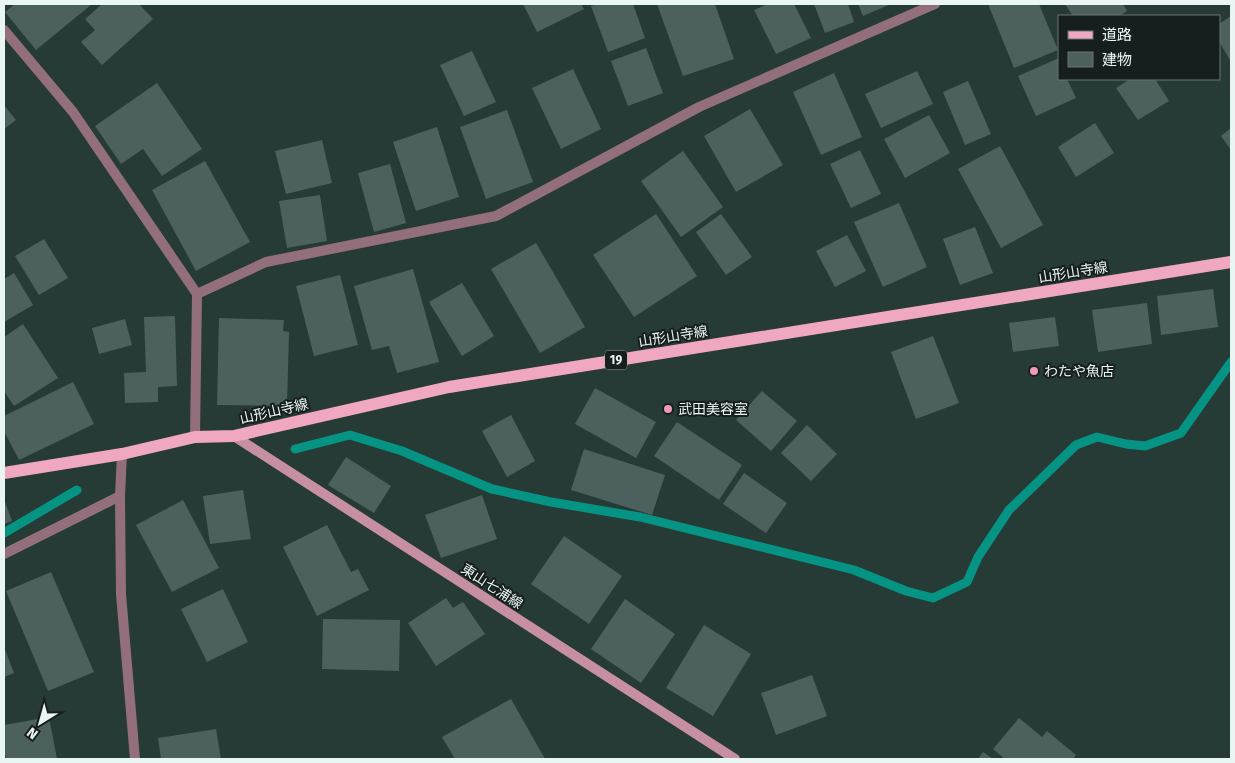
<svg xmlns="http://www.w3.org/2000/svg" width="1235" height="763" viewBox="0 0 1235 763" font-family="'Fira Sans','Noto Sans JP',sans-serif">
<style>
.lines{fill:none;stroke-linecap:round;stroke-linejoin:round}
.stream{stroke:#059483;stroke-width:9}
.building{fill:#4c615d}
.lane{stroke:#936f7b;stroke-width:10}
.street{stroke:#936f7b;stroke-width:10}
.secondary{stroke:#c78fa2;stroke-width:10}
.primary{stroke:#f0a7c0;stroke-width:12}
.poi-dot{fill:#ef9ab8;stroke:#171f1e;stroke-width:2}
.labels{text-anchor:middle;stroke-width:4;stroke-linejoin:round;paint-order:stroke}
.shield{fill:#171f1e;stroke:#aab6b3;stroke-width:1}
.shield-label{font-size:12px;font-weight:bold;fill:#e9f6f3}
.street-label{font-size:14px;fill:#e9f6f3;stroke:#171f1e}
.poi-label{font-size:14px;fill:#e9f6f3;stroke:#171f1e;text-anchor:start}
</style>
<rect width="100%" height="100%" fill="#263a36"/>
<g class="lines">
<g class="stream">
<path d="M 295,449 L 350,435 L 402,451 L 492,489 L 551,502 L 640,517 L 854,570 L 906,591 L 933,598 L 967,582 L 978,557 L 1009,510 L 1076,445 L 1097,437 L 1126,444 L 1145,446 L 1181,433 L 1231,362"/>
<path d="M 4,533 L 77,490"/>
</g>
</g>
<g class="building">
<path d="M 15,4 L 92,4 L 36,50 L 5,12 Z"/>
<path d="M 102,4 L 139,4 L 153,19 L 102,65 L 81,42 L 95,30 L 85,19 Z"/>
<path d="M 523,4 L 581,4 L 584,9 L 537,32 Z"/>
<path d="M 597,4 L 633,4 L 645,38 L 608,52 L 591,6 Z"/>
<path d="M 657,4 L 715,4 L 734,59 L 683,76 Z"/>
<path d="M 768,4 L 794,4 L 811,38 L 776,54 L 754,10 Z"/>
<path d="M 814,4 L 848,4 L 854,22 L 825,33 Z"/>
<path d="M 858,4 L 891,4 L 863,16 Z"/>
<path d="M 988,4 L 1039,4 L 1058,50 L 1014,68 Z"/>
<path d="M 1065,4 L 1123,4 L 1127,11 L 1119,16 L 1073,16 Z"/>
<path d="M 1231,16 L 1231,62 L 1219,41 L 1219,24 Z"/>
<path d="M 646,48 L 663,93 L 628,106 L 611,61 Z"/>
<path d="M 472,51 L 496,102 L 464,116 L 440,65 Z"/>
<path d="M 1059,58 L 1059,79 L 1067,79 L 1076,98 L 1036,116 L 1018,76 Z"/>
<path d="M 573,69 L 601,129 L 561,149 L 532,88 Z"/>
<path d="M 917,71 L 933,104 L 881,128 L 865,94 Z"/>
<path d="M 834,73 L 862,137 L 821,155 L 793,92 Z"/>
<path d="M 1130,79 L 1155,79 L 1169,101 L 1138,120 L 1116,88 Z"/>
<path d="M 968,81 L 991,134 L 965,145 L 943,92 Z"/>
<path d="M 157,83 L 202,149 L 162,176 L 143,149 L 121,164 L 95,126 Z"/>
<path d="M 4,105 L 16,120 L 4,129 Z"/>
<path d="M 750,109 L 783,165 L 736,192 L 704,136 Z"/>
<path d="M 507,110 L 533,182 L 486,199 L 460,127 Z"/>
<path d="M 929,115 L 950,153 L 905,178 L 884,139 Z"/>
<path d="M 1095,123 L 1114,153 L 1076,177 L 1058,147 Z"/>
<path d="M 437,127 L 459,197 L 416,211 L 393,142 Z"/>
<path d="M 1231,128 L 1231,150 L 1221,136 Z"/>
<path d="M 322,140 L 332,183 L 286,194 L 275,151 Z"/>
<path d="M 1000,146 L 1043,225 L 1001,248 L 958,169 Z"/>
<path d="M 860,150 L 881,194 L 851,208 L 830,164 Z"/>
<path d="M 683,151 L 723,207 L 681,237 L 641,181 Z"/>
<path d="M 205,161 L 250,242 L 196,271 L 152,190 Z"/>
<path d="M 390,164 L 406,223 L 374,232 L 358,173 Z"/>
<path d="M 320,195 L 327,241 L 287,248 L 279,201 Z"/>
<path d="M 899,203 L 927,267 L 883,287 L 854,222 Z"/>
<path d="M 656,214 L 697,276 L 634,317 L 593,255 Z"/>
<path d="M 721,214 L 752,257 L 726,275 L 696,232 Z"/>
<path d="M 975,227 L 993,273 L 960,285 L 943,239 Z"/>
<path d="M 847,235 L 866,271 L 835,287 L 816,251 Z"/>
<path d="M 44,239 L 68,278 L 39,295 L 15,256 Z"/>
<path d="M 536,243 L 585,327 L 540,353 L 491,269 Z"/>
<path d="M 413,269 L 439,362 L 397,373 L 389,346 L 372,350 L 354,286 Z"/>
<path d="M 14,273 L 33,305 L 4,322 L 4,279 Z"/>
<path d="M 340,275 L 358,345 L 314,356 L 296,286 Z"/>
<path d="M 462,283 L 494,336 L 462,356 L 429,302 Z"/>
<path d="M 1213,289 L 1218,327 L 1161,335 L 1157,296 Z"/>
<path d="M 1147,303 L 1152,344 L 1098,352 L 1092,310 Z"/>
<path d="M 175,316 L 177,386 L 158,387 L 158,402 L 125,403 L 124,373 L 146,372 L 144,317 Z"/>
<path d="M 1055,317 L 1059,346 L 1013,352 L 1009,323 Z"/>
<path d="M 219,318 L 284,320 L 283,331 L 289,332 L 287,406 L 217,405 Z"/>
<path d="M 125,319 L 132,345 L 99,354 L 92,328 Z"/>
<path d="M 23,324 L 58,378 L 14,406 L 4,391 L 4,337 Z"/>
<path d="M 933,336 L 959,403 L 916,419 L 891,352 Z"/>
<path d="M 73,382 L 94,424 L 19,460 L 4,431 L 4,416 Z"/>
<path d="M 595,388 L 656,422 L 636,458 L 575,424 Z"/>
<path d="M 762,391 L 797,421 L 771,451 L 736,420 Z"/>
<path d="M 511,415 L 535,461 L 507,477 L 482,431 Z"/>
<path d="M 677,422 L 742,465 L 719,500 L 654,456 Z"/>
<path d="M 807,425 L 837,454 L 811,481 L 781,453 Z"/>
<path d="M 584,449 L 665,475 L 652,515 L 571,490 Z"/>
<path d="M 346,457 L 391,486 L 374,513 L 328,485 Z"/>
<path d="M 744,473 L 787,503 L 766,533 L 723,504 Z"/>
<path d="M 243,490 L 251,539 L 210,544 L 203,496 Z"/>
<path d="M 482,495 L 497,539 L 441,558 L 425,515 Z"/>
<path d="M 4,499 L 12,521 L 4,524 Z"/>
<path d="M 183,500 L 219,568 L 172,592 L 136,525 Z"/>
<path d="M 327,525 L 351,572 L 358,569 L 369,590 L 317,616 L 283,547 Z"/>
<path d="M 564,536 L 622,576 L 589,624 L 531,584 Z"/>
<path d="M 51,572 L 94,672 L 48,691 L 6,591 Z"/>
<path d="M 223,589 L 248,642 L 207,662 L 181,609 Z"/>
<path d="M 446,598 L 453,608 L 463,602 L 485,634 L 436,666 L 408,623 Z"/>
<path d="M 625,599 L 675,634 L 641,683 L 591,649 Z"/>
<path d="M 323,619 L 400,620 L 399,671 L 322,669 Z"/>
<path d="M 704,625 L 751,654 L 713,716 L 666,688 Z"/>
<path d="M 4,647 L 14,673 L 4,677 Z"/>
<path d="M 812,675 L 827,716 L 776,735 L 761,693 Z"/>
<path d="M 511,699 L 545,759 L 455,759 L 442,737 Z"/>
<path d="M 49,717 L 57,759 L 6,759 L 4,747 L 4,725 Z"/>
<path d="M 1019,718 L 1042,737 L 1047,731 L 1076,755 L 1073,759 L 1005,759 L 993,749 Z"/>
<path d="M 216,729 L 221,759 L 161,759 L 158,738 Z"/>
<path d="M 983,752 L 993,759 L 978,759 Z"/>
</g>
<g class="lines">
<g class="lane">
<path d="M 4,30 L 73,112 L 197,294"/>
<path d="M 195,437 L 197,294 L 266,262 L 496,216 L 699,107 L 935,4"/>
<path d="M 122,454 L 120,496 L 121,594 L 135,759"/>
</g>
<path class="street" d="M 4,554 L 120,496"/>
<path class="secondary" d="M 234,436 L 735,759"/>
<path class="primary" d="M 4,473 L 122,454 L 195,437 L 234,436 L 449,387 L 1231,262"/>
</g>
<g class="poi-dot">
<circle cx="1034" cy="371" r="5"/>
<circle cx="668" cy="409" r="5"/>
</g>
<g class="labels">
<rect class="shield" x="605" y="350.5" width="22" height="19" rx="4"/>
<g class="shield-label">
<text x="616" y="364">19</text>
</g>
<g class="street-label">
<text transform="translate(1073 272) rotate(-9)" y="5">山形山寺線</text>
<text transform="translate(673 336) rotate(-9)" y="5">山形山寺線</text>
<text transform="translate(274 411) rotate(-13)" y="5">山形山寺線</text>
<text transform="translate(492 586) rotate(33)" y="5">東山七浦線</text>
</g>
<g class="poi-label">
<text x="1044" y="376">わたや魚店</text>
<text x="678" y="414">武田美容室</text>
</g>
</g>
<rect width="1235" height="763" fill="none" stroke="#e9f6f3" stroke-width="10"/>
<rect x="1058" y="15" width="162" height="65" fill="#171f1e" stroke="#6b7573"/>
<rect x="1068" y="31" width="25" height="8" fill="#f0a7c0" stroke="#6b7573"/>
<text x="1102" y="40" font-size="15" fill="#e9f6f3">道路</text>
<rect x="1068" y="52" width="25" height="15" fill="#4c615d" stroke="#6b7573"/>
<text x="1102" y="65" font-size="15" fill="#e9f6f3">建物</text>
<g transform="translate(40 723) rotate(217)" stroke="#171f1e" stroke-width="4" paint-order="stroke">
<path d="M0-4L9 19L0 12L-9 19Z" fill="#e9f6f3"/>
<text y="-8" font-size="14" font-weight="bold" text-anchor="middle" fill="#e9f6f3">N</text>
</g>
</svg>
